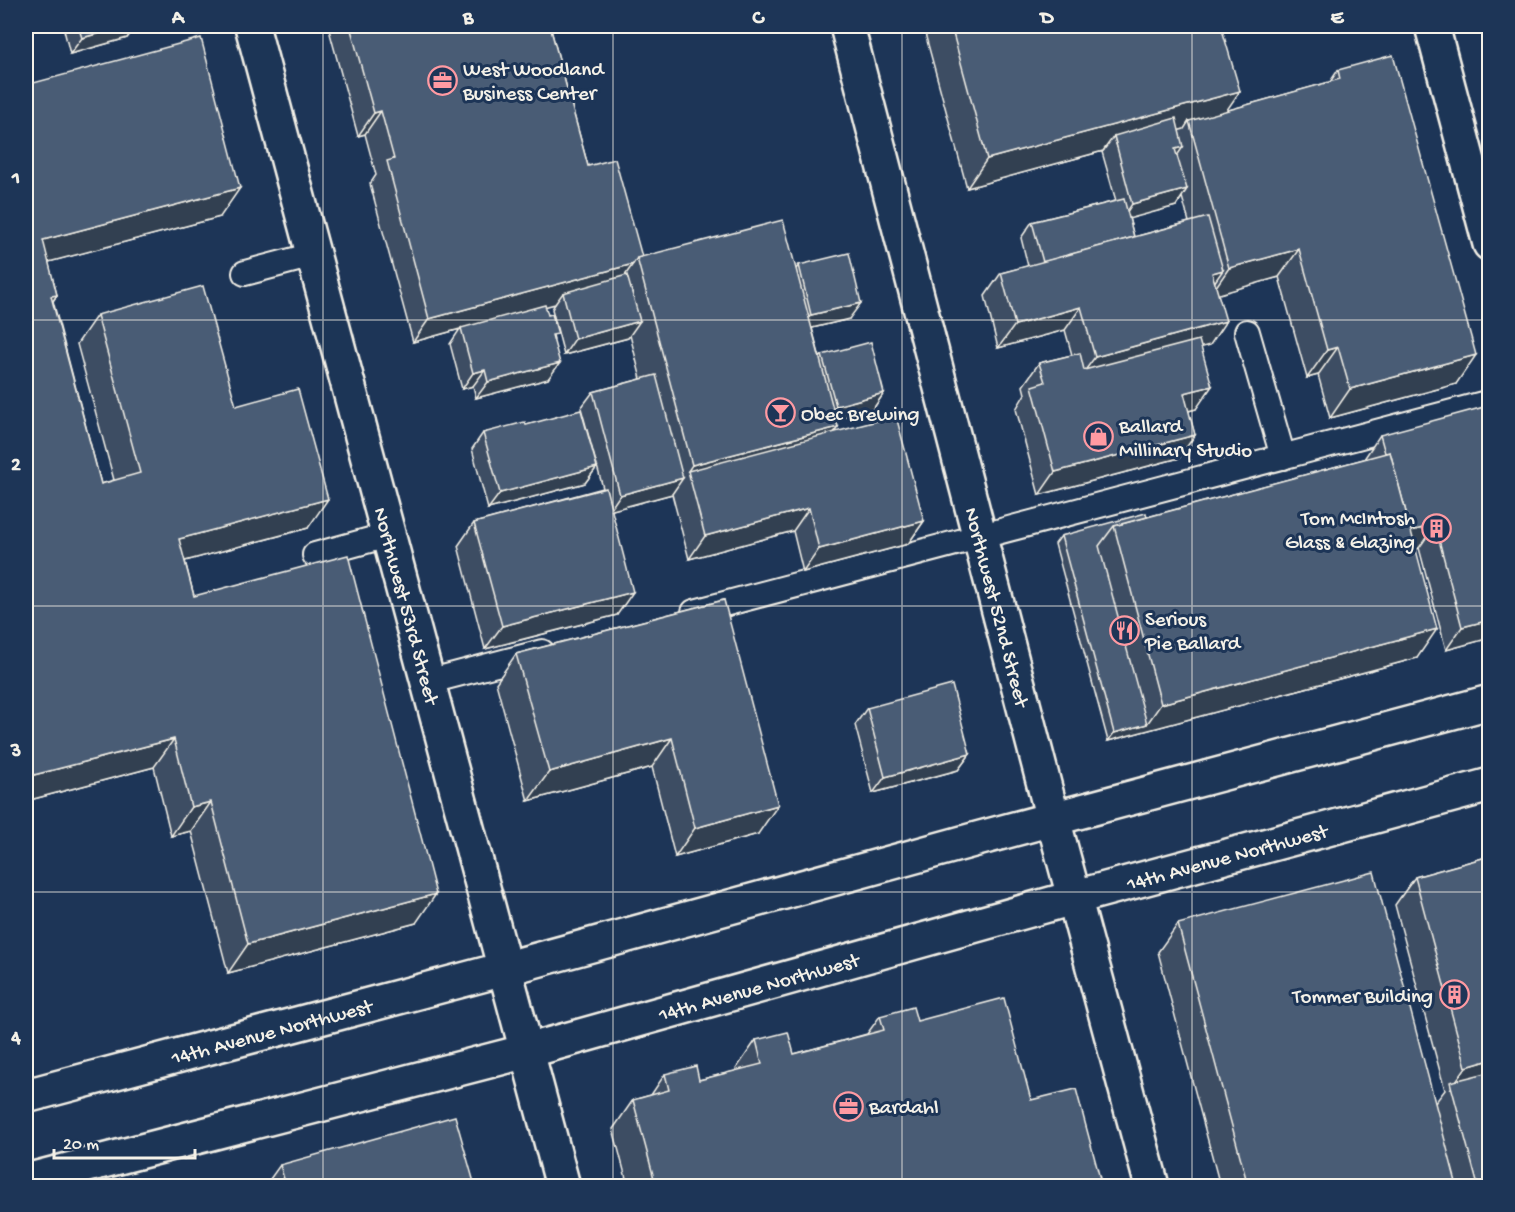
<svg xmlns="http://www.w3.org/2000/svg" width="1515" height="1212" viewBox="0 0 1515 1212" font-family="'Gochi Hand',sans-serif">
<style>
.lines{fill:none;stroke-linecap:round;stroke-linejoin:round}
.service-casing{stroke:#f4f1e8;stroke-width:28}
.minor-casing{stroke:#f4f1e8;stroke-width:38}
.service{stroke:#1d3557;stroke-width:24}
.minor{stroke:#1d3557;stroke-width:33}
.wall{fill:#3e4e64;stroke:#f4f1e8;stroke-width:1.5;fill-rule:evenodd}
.shaded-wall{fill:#324051;stroke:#f4f1e8;stroke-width:1.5}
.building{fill:#485b74;stroke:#f4f1e8;stroke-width:1.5}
.grid{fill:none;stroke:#f4f1e8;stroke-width:1.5;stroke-opacity:0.55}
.labels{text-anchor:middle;stroke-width:6;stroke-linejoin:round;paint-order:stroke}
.poi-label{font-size:21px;fill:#f4f1e8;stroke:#1d3557;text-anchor:start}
.street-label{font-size:21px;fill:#f4f1e8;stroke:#1d3557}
.neatline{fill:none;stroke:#f4f1e8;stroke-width:2}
.grid-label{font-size:20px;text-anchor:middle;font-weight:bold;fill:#f4f1e8}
</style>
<rect width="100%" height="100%" fill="#1d3557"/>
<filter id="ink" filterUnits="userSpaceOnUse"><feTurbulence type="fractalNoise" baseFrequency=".0167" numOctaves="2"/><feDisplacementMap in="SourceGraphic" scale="12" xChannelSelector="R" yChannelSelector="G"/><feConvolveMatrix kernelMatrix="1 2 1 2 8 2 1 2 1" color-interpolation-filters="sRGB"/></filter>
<g filter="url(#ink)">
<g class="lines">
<defs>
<g id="service">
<path d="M 245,273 L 313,255"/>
<path d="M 1247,332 L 1283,457"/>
<path d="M 315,555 L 388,535"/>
<path d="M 694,612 L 1490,402"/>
<path d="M 427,682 L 542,652"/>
</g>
<g id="minor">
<path id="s1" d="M 252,26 L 563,1186"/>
<path id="s2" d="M 847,26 L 1053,819 L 1152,1186"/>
<path d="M 1432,26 L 1490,244"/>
<path id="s3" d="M 26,1096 L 504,969 L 977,839 L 1490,702"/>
<path id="s4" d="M 26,1181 L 527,1051 L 1076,897 L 1490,785"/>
</g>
</defs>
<use href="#service" class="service-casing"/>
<use href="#minor" class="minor-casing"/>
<use href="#service" class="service"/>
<use href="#minor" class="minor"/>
</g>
<g class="wall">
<path d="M 63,26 L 136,26 L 127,38 L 70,54 Z"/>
<path d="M 328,26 L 550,26 L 588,166 L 642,257 L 796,269 L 799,265 L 849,319 L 812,328 L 820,358 L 822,355 L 884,393 L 873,409 L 836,419 L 838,427 L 834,432 L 924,521 L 908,544 L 803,572 L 793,531 L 689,559 L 672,494 L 612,510 L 617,615 L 485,649 L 458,546 L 474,523 L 603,488 L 581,408 L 593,392 L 641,379 L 630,335 L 628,338 L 564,355 L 552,309 L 555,304 L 545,306 L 554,339 L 548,379 L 476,398 L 473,386 L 462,389 L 450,344 L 460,329 L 413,342 L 370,184 L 376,175 L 365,134 L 358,136 Z"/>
<path d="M 923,26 L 1221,26 L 1225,111 L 1330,82 L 1338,70 L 1456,384 L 1330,418 L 1318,375 L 1307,378 L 1279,277 L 1218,294 L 1210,345 L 1201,347 L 1196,409 L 1188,411 L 1195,435 L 1179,458 L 1039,495 L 1016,409 L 1025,394 L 1023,386 L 1039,363 L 1072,355 L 1065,330 L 998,348 L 985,296 L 1001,273 L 1028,266 L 1021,238 L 1032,222 L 1116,201 L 1102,152 L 1103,151 L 967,188 ZM 1182,197 L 1189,222 L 1134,237 L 1129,218 L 1176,206 Z"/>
<path d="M 26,85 L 220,217 L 48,262 L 57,295 L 53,301 L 101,484 L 114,480 L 77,344 L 97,315 L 236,406 L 308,528 L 185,561 L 194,596 L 416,923 L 228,973 L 191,831 L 171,836 L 154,767 L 26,801 Z"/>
<path d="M 526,425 L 597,467 L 585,483 L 488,509 L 472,449 L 483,433 Z"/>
<path d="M 1490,426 L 1490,638 L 1446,650 L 1419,548 L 1416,549 L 1417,658 L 1108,741 L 1055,544 L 1061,536 L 1147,517 L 1364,459 L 1380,435 Z"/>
<path d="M 724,600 L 758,834 L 675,857 L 652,767 L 528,801 L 496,683 L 516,654 Z"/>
<path d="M 867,708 L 970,754 L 958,770 L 873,793 L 855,725 Z"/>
<path d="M 1490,856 L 1490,1186 L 1220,1186 L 1158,952 L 1178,924 L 1435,1103 L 1445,1090 L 1395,905 L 1415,877 Z"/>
<path d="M 880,1016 L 917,1021 L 1031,1100 L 1102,1186 L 628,1186 L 613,1129 L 633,1100 L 651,1095 L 665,1074 L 699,1080 L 736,1071 L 736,1069 L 756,1040 L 794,1054 L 867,1034 Z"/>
<path d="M 280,1165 L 475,1186 L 265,1186 Z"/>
</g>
<g class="shaded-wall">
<path d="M 125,26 L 136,26 L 127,38 L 70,54 L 82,38 Z"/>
<path d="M 1240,91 L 1220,120 L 1189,121 L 1184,129 L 1117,147 L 1114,136 L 1103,151 L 967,188 L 987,159 Z"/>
<path d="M 381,111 L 365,134 L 358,136 L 374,113 Z"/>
<path d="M 1183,147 L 1172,163 L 1175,149 Z"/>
<path d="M 240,188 L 220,217 L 26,268 L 43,240 Z"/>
<path d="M 1187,189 L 1176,206 L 1121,221 L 1132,204 Z"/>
<path d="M 1299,249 L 1279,277 L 1209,297 L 1229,268 Z"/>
<path d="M 633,264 L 617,287 L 563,293 L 555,304 L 461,329 L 461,328 L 460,329 L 413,342 L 429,319 Z"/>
<path d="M 1223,270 L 1207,293 L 1212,273 Z"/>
<path d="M 57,295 L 37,324 L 51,296 Z"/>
<path d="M 861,303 L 849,319 L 800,331 L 811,315 Z"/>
<path d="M 1081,307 L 1065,330 L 998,348 L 1015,325 Z"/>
<path d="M 640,321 L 628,338 L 564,355 L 575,339 Z"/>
<path d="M 1226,321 L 1210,345 L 1078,380 L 1095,357 Z"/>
<path d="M 1338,347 L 1318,375 L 1307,378 L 1327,350 Z"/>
<path d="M 1476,355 L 1456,384 L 1330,418 L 1350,389 Z"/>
<path d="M 560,363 L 548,379 L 476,398 L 488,382 Z"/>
<path d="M 485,370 L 473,386 L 462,389 L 473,373 Z"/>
<path d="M 1212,386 L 1196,409 L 1168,416 L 1184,393 Z"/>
<path d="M 884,393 L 873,409 L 824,422 L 836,406 Z"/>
<path d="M 838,427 L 818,456 L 688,471 L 692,465 Z"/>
<path d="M 1195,435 L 1179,458 L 1039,495 L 1055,472 Z"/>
<path d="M 597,467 L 585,483 L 488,509 L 500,493 Z"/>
<path d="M 683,478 L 672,494 L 609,511 L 620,495 Z"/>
<path d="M 328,499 L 308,528 L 159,568 L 179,539 Z"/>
<path d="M 809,508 L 793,531 L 689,559 L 705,536 Z"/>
<path d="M 924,521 L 908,544 L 803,572 L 819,549 Z"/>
<path d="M 1435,525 L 1419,548 L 1390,556 L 1406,532 Z"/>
<path d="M 633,592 L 617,615 L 485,649 L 502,626 Z"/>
<path d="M 1490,620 L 1490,638 L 1446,650 L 1462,627 Z"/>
<path d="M 1437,629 L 1417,658 L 1108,741 L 1114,733 L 1147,724 L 1161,704 Z"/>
<path d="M 672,738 L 652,767 L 528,801 L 549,772 Z"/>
<path d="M 174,739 L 154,767 L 26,801 L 26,777 Z"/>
<path d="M 970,754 L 958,770 L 873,793 L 885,777 Z"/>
<path d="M 211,802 L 191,831 L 171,836 L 191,807 Z"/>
<path d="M 778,805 L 758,834 L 675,857 L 695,828 Z"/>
<path d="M 436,894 L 416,923 L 228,973 L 248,944 Z"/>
<path d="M 1490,1060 L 1490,1084 L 1451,1088 L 1466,1067 Z"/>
</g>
<g class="building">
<path d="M 78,26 L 125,26 L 82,38 Z"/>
<path d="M 350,26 L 550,26 L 588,166 L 615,159 L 642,257 L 637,258 L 633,264 L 429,319 L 387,161 L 394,159 L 381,111 L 374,113 Z"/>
<path d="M 951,26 L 1221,26 L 1240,91 L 987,159 Z"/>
<path d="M 201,38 L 240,188 L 43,240 L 57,295 L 51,296 L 101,484 L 140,473 L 97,315 L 203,286 L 236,406 L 298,389 L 328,499 L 179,539 L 194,596 L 348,555 L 436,894 L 248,944 L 211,802 L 191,807 L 174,739 L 26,777 L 26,85 Z"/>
<path d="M 1393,55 L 1476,355 L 1350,389 L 1338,347 L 1327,350 L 1299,249 L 1229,268 L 1189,121 L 1340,79 L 1338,70 Z"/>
<path d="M 1176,118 L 1183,147 L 1175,149 L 1187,189 L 1132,204 L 1114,136 Z"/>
<path d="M 1124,199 L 1134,237 L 1043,262 L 1032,222 Z"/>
<path d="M 1208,217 L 1223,270 L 1212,273 L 1226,321 L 1095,357 L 1081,307 L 1015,325 L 1001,273 Z"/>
<path d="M 783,220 L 838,427 L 692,465 L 637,258 Z"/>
<path d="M 849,253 L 861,303 L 811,315 L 799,265 Z"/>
<path d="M 627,275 L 640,321 L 575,339 L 563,293 Z"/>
<path d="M 545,305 L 548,315 L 552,314 L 558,334 L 552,335 L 560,363 L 488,382 L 485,370 L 473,373 L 461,328 Z"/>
<path d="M 1199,340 L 1212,386 L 1184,393 L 1195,435 L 1055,472 L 1032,386 L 1045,382 L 1039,363 L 1080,353 L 1084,370 Z"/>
<path d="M 871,342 L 884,393 L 836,406 L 822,355 Z"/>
<path d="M 656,375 L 683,478 L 620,495 L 593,392 Z"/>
<path d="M 1484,407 L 1490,426 L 1490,620 L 1462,627 L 1435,525 L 1411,531 L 1390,452 L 1385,453 L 1380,435 Z"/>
<path d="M 581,410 L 597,467 L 500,493 L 483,433 L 525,422 L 526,425 Z"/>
<path d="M 896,416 L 924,521 L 819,549 L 809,508 L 705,536 L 688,471 Z"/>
<path d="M 1390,452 L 1437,629 L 1161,704 L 1114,526 Z"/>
<path d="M 606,488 L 633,592 L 502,626 L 474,523 Z"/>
<path d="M 1146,513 L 1147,517 L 1114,526 L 1099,546 L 1147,724 L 1114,733 L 1061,536 Z"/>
<path d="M 724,600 L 778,805 L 695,828 L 672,738 L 549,772 L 516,654 Z"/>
<path d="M 952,685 L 970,754 L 885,777 L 867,708 Z"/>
<path d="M 1490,856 L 1490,1060 L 1466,1067 L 1415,877 Z"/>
<path d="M 1374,872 L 1457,1186 L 1248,1186 L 1178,924 Z"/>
<path d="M 1004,998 L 1031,1100 L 1076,1089 L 1102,1186 L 656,1186 L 633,1100 L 669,1090 L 665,1074 L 696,1066 L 699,1080 L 762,1064 L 756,1040 L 788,1032 L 794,1054 L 884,1030 L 880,1016 L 913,1007 L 917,1021 Z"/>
<path d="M 1490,1072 L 1490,1186 L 1478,1186 L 1450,1082 Z"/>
<path d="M 455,1116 L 475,1186 L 286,1186 L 280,1165 Z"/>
</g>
</g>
<path class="grid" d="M 323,26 L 323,1186M 613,26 L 613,1186M 902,26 L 902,1186M 1192,26 L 1192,1186M 26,320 L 1490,320M 26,606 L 1490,606M 26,892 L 1490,892"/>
<defs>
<symbol id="office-ring" viewBox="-11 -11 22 22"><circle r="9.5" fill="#1d3557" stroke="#ff9aa2" stroke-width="1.5"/><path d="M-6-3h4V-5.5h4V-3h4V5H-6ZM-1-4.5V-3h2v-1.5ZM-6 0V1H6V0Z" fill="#ff9aa2"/></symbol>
<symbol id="bar-ring" viewBox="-11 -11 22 22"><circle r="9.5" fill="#1d3557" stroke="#ff9aa2" stroke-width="1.5"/><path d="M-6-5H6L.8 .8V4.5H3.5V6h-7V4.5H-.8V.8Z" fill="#ff9aa2"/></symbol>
<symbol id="shop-ring" viewBox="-11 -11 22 22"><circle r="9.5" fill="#1d3557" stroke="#ff9aa2" stroke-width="1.5"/><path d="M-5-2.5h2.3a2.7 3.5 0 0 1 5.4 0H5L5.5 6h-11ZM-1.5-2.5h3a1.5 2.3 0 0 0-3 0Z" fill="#ff9aa2"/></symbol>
<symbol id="building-ring" viewBox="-11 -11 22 22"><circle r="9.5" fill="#1d3557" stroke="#ff9aa2" stroke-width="1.5"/><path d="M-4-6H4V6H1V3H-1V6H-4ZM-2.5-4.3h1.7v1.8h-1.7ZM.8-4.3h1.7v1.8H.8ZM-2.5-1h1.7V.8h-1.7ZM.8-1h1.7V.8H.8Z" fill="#ff9aa2"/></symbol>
<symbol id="restaurant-ring" viewBox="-11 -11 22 22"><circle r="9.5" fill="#1d3557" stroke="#ff9aa2" stroke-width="1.5"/><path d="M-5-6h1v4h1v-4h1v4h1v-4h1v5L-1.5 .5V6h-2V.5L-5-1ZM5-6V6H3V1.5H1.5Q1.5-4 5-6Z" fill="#ff9aa2"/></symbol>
</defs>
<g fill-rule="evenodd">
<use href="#office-ring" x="426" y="64" width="33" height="33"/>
<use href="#bar-ring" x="764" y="396" width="33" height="33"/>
<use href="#shop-ring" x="1082" y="420" width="33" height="33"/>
<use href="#building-ring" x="1420" y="512" width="33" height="33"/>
<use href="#restaurant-ring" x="1108" y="614" width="33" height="33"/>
<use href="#building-ring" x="1438" y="978" width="33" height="33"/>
<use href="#office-ring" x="832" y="1090" width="33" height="33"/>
</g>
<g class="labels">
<g class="poi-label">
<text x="463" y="75">West Woodland<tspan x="463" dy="24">Business Center</tspan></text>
<text x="801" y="420">Obec Brewing</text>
<text x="1119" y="432">Ballard<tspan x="1119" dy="24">Millinary Studio</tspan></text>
<text x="1415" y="524" text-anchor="end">Tom McIntosh<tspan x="1415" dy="24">Glass &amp; Glazing</tspan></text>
<text x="1145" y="625">Serious<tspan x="1145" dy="24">Pie Ballard</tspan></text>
<text x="1433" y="1002" text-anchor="end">Tommer Building</text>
<text x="869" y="1113">Bardahl</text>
</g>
<g class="street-label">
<text dy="7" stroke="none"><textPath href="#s1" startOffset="600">Northwest 53rd Street</textPath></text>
<text dy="7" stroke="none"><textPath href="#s2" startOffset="600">Northwest 52nd Street</textPath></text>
<text dy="7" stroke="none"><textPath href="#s4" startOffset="1244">14th Avenue Northwest</textPath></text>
<text dy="7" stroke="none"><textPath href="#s4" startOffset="758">14th Avenue Northwest</textPath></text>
<text dy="7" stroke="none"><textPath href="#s3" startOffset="254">14th Avenue Northwest</textPath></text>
</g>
</g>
<rect width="1515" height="1212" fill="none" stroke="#1d3557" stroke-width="66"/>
<path d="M54 1149v9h141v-9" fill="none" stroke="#f4f1e8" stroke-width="3"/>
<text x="63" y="1149" font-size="18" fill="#f4f1e8" stroke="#1d3557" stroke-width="4.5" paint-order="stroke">20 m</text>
<rect x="33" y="33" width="1449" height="1146" class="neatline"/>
<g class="grid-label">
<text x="178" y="23">A</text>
<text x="468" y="23">B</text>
<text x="758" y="23">C</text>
<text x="1047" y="23">D</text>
<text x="1337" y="23">E</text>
<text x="16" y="183">1</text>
<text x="16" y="470">2</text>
<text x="16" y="756">3</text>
<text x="16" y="1043">4</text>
</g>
</svg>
